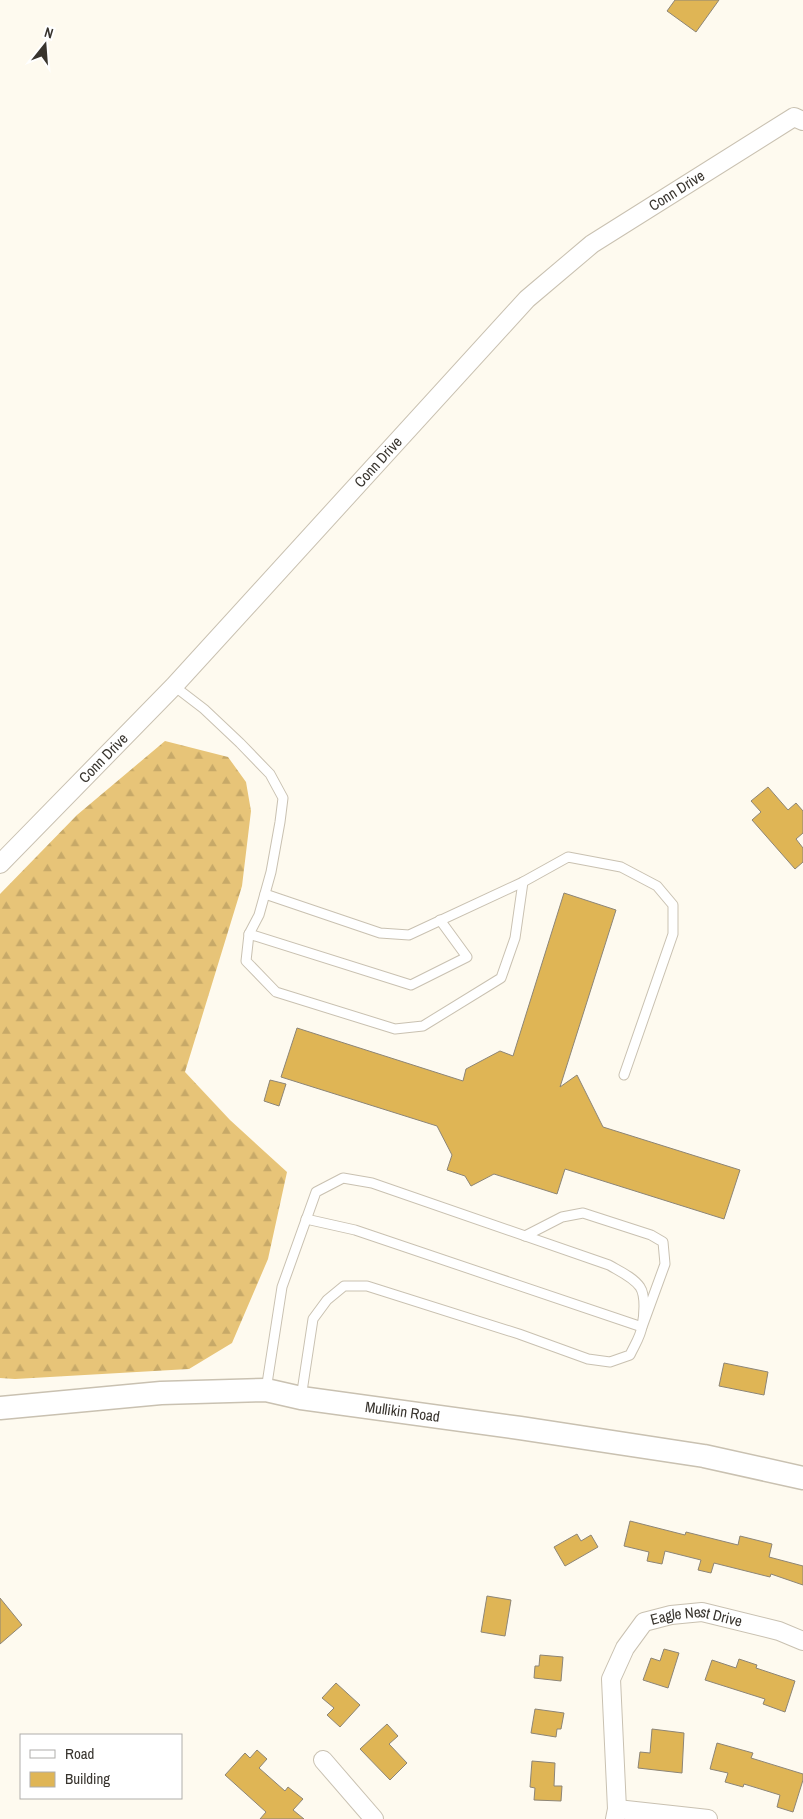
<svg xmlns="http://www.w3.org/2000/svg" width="803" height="1819" viewBox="0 0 803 1819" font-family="'Archivo Narrow',sans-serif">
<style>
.forest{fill:url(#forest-firs)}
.building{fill:#dfb555;stroke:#8d8576}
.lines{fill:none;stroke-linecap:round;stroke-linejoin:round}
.service-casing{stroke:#c9c1b1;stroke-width:11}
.minor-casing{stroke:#c9c1b1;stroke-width:20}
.tertiary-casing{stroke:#c9c1b1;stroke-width:25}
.service{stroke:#fff;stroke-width:9}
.minor{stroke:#fff;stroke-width:18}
.tertiary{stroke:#fff;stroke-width:22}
.labels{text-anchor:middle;stroke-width:5;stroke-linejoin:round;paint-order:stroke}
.street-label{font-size:15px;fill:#38342e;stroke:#fff}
</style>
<defs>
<pattern id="forest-firs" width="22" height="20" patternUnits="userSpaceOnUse" patternTransform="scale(1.25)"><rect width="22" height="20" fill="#e7c478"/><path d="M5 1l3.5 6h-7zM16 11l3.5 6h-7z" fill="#c7a968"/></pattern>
</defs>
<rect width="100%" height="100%" fill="#fefaef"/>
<path class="forest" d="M 165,741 L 228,757 L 246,782 L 251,811 L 242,886 L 185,1072 L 230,1120 L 287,1172 L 268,1259 L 232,1343 L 189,1369 L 15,1379 L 0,1378 L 0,894 L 77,815 Z"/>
<g class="building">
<path d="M 675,0 L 719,0 L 696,32 L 667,11 Z"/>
<path d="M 768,787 L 788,810 L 796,803 L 803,811 L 803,833 L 796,839 L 803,848 L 803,862 L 795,869 L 752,820 L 761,812 L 751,801 Z"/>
<path d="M 564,893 L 616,910 L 560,1087 L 577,1075 L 603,1127 L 740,1170 L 724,1219 L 565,1169 L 557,1194 L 494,1174 L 471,1186 L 465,1176 L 447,1170 L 452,1155 L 437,1126 L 281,1077 L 297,1028 L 463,1081 L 466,1069 L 500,1051 L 513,1056 Z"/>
<path d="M 270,1080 L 286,1084 L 279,1106 L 264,1101 Z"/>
<path d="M 724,1363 L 768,1372 L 764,1395 L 719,1386 Z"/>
<path d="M 630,1521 L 685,1535 L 686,1532 L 738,1545 L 740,1536 L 772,1544 L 769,1557 L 803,1566 L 803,1585 L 771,1574 L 770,1577 L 714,1563 L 711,1573 L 698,1570 L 701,1560 L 665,1551 L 662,1564 L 647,1561 L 649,1552 L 624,1546 Z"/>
<path d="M 577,1534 L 581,1541 L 591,1535 L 598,1547 L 565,1566 L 554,1547 Z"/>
<path d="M 487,1596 L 511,1600 L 505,1636 L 481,1632 Z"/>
<path d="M 0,1598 L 22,1625 L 0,1644 Z"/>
<path d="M 664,1649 L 679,1653 L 668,1688 L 643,1680 L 651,1658 L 660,1661 Z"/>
<path d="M 540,1655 L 563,1657 L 561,1681 L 534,1678 L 535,1666 L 539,1666 Z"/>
<path d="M 739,1659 L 757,1665 L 756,1668 L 795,1681 L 785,1712 L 763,1704 L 765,1699 L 705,1680 L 712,1660 L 736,1668 Z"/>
<path d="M 336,1683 L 360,1705 L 340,1727 L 327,1715 L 334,1708 L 322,1698 Z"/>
<path d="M 535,1709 L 564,1713 L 561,1729 L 557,1729 L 556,1737 L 531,1733 Z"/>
<path d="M 387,1724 L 398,1736 L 389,1744 L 407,1763 L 390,1780 L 360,1749 Z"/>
<path d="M 652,1729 L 684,1733 L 682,1773 L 638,1768 L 640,1752 L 650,1753 Z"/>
<path d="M 717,1743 L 753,1753 L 751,1758 L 803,1774 L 803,1780 L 793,1812 L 777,1807 L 780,1795 L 744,1784 L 743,1787 L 725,1782 L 728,1773 L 710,1769 Z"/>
<path d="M 257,1750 L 267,1759 L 259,1768 L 285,1791 L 288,1787 L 303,1799 L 293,1810 L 304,1819 L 260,1819 L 266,1812 L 225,1775 L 245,1753 L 250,1758 Z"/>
<path d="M 532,1761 L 555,1763 L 554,1786 L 562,1786 L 561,1801 L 534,1800 L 535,1788 L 530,1787 Z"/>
</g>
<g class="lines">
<defs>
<g id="service">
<path d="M 174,686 L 204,709 L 240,743 L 270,774 L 283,798 L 280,822 L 271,872 L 259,915 L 249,934 L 246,961 L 276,992 L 395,1029 L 423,1026 L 501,978 L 515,938 L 523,882"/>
<path d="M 265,894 L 380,933 L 409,935 L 523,882 L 568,857 L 621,867 L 657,886 L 673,905 L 673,934 L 624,1075"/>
<path d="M 249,934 L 411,985 L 467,957 L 440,920"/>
<path d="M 306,1219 L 355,1230 L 642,1327 L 665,1264 L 663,1242 L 651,1235 L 583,1213 L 562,1217 L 525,1236"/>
<path d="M 266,1390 L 282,1287 L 316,1192 L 343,1178 L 372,1183 L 609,1265 C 619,1271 633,1277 640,1287 C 646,1296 644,1316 642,1326 C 641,1336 634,1346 630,1355 L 610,1362 L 588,1359 L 519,1334 L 367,1286 L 344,1286 L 327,1300 L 313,1319 L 301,1398"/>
</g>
<g id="minor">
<path id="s1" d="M 0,864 L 174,686 L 527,299 L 592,244 L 794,117 L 803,121"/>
<path d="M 323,1760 L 374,1819"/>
<path d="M 617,1809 L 708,1819"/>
<path id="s2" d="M 615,1819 L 617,1809 L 611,1679 L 625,1648 L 644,1622 L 671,1615 L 702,1612 L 779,1631 L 803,1641"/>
</g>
<g id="tertiary">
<path id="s3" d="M 0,1408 L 161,1393 L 266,1390 L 301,1398 L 520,1428 L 704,1456 L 803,1478"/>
</g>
</defs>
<use href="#service" class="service-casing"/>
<use href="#minor" class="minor-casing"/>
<use href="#tertiary" class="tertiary-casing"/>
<use href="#service" class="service"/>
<use href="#minor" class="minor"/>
<use href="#tertiary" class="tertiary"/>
</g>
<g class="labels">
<g class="street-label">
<text dy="5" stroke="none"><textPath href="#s1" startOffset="958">Conn Drive</textPath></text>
<text dy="5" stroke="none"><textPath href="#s1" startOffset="552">Conn Drive</textPath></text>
<text dy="5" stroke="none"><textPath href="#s1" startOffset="148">Conn Drive</textPath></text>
<text dy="5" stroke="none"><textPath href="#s3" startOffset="405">Mullikin Road</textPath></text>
<text dy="5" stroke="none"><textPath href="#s2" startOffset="260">Eagle Nest Drive</textPath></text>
</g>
</g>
<rect x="20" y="1734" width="162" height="65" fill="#ffffff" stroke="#afaeab"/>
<rect x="30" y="1750" width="25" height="8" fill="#ffffff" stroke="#afaeab"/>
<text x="65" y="1759" font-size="15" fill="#38342e">Road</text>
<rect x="30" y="1772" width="25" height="15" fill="#dfb555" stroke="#afaeab"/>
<text x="65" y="1784" font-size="15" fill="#38342e">Building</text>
<g transform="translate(45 45) rotate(17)" stroke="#ffffff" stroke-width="4" paint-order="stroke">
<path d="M0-4L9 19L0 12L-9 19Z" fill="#38342e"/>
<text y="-8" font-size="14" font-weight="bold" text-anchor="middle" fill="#38342e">N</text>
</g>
</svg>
